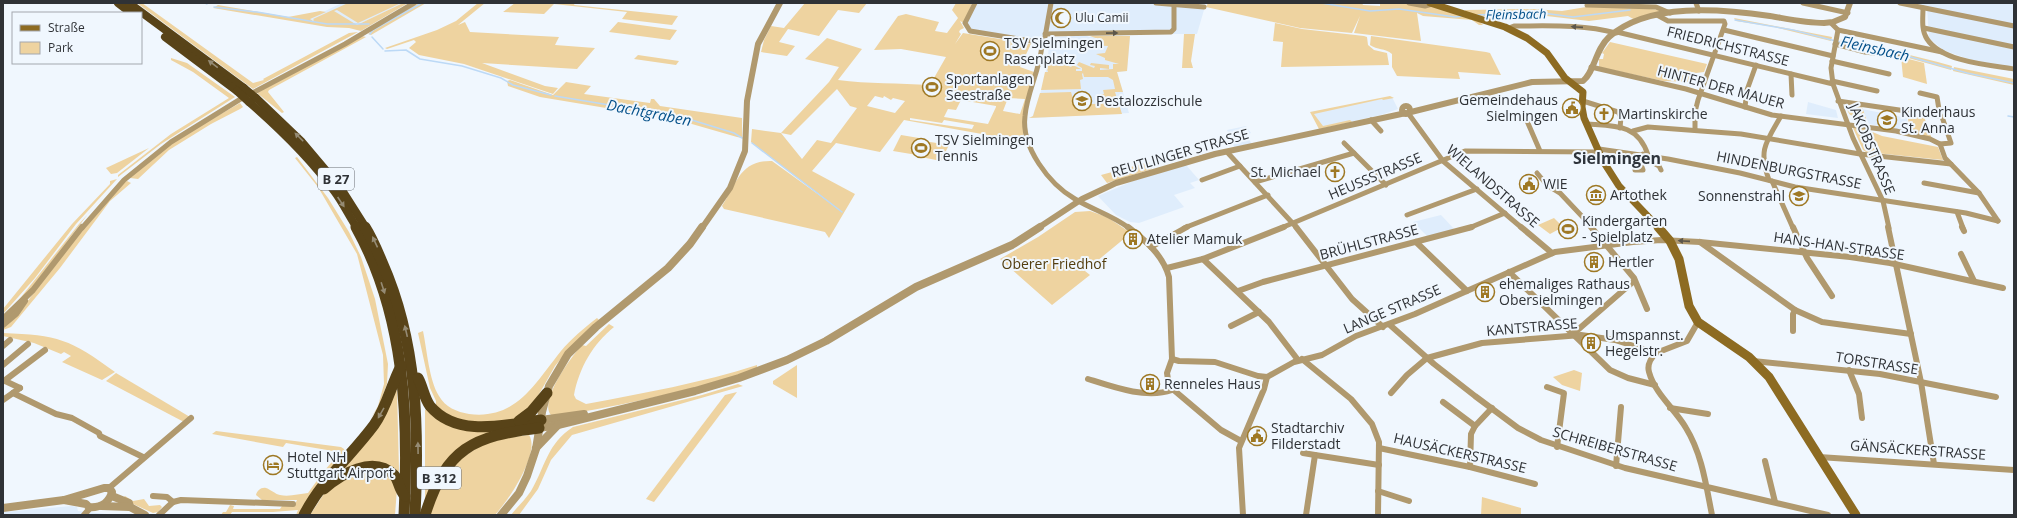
<svg xmlns="http://www.w3.org/2000/svg" width="2017" height="518" viewBox="0 0 2017 518" font-family="'Open Sans',sans-serif">
<style>
.built{fill:#dfedfc}
.green{fill:#eed3a0;fill-rule:evenodd}
.lines{fill:none;stroke-linecap:round;stroke-linejoin:round}
.stream{stroke:#bcd9f6;stroke-width:1.5}
.minor-far1{stroke:#b0996e;stroke-width:5}
.minor{stroke:#b0996e;stroke-width:6}
.tertiary-far1{stroke:#b0996e;stroke-width:6}
.tertiary{stroke:#b0996e;stroke-width:8}
.secondary-far1{stroke:#8d6b22;stroke-width:7}
.secondary{stroke:#8d6b22;stroke-width:9}
.trunk-far1{stroke:#584318;stroke-width:8}
.trunk{stroke:#584318;stroke-width:11}
.trunk-bridge{stroke:#584318;stroke-width:8}
.oneway{fill:#5c564a}
.oneway2{fill:#958b74}
.labels{text-anchor:middle;stroke-width:4;stroke-linejoin:round;paint-order:stroke}
.far-poi-label{font-size:12px;fill:#2f3236;stroke:#f0f7fe;text-anchor:start}
.far-water-label{font-size:13px;font-style:italic;fill:#045089;stroke:#f0f7fe}
.shield{fill:#f0f7fe;stroke:#696d72;stroke-width:1}
.shield-label{font-size:13px;font-weight:bold;fill:#2f3236}
.poi-label{font-size:14px;fill:#2f3236;stroke:#f0f7fe;text-anchor:start}
.street-label{font-size:14px;fill:#2f3236;stroke:#f0f7fe}
.park-label{font-size:14px;fill:#533d0e;stroke:#f0f7fe}
.water-label{font-size:15px;font-style:italic;fill:#045089;stroke:#f0f7fe}
.quarter-label{font-size:16px;font-weight:bold;fill:#2e343b;stroke:#f0f7fe}
</style>
<rect width="100%" height="100%" fill="#f0f7fe"/>
<g class="built">
<path d="M 342,3 L 403,3 L 357,25 L 306,20 Z"/>
<path d="M 975,3 L 1206,3 L 1197,34 L 1172,34 L 1170,32 L 1045,34 L 1044,41 L 973,32 L 965,25 Z"/>
<path d="M 1907,3 L 2014,3 L 2014,67 L 1971,60 L 1943,50 L 1929,38 L 1927,7 Z"/>
<path d="M 1085,35 L 1089,37 L 1130,36 L 1127,71 L 1117,72 L 1129,113 L 1032,118 L 1045,79 L 1050,38 Z"/>
<path d="M 1392,97 L 1398,109 L 1381,115 L 1319,129 L 1312,112 Z"/>
<path d="M 1808,102 L 1836,110 L 1838,118 L 1806,114 Z"/>
<path d="M 1862,109 L 1907,118 L 1909,132 L 1869,124 Z"/>
<path d="M 1246,126 L 1251,133 L 1246,135 L 1252,144 L 1234,147 L 1227,130 Z"/>
<path d="M 1186,165 L 1199,180 L 1190,183 L 1195,188 L 1174,195 L 1184,207 L 1139,223 L 1130,222 L 1116,215 L 1098,196 L 1133,181 Z"/>
<path d="M 1441,215 L 1455,230 L 1428,237 L 1413,222 Z"/>
<path d="M 72,506 L 77,507 L 78,511 L 116,515 L 3,515 L 3,512 Z"/>
</g>
<g class="green">
<path d="M 137,3 L 142,3 L 253,83 L 264,80 L 263,79 L 349,33 L 358,32 L 253,89 Z"/>
<path d="M 348,3 L 401,3 L 358,23 L 337,10 L 334,11 L 357,25 L 403,3 L 408,3 L 361,31 L 349,28 L 327,27 L 213,8 L 218,5 L 288,17 L 320,11 L 326,12 L 310,19 L 313,21 L 314,20 L 313,19 Z"/>
<path d="M 417,3 L 426,3 L 371,35 L 368,34 Z"/>
<path d="M 478,3 L 485,3 L 458,25 L 465,22 L 470,32 L 559,37 L 555,45 L 595,48 L 577,69 L 482,63 L 545,86 L 558,88 L 553,94 L 464,64 L 419,55 L 409,48 L 416,42 L 414,40 L 387,49 L 385,48 L 437,30 L 456,21 Z"/>
<path d="M 515,3 L 575,3 L 574,5 L 678,16 L 672,25 L 622,19 L 627,12 L 554,4 L 544,14 L 503,12 Z"/>
<path d="M 805,3 L 867,3 L 859,13 L 838,10 L 819,36 L 788,29 L 779,42 L 795,46 L 787,56 L 761,52 L 764,40 L 771,26 L 784,28 Z"/>
<path d="M 956,3 L 972,3 L 964,23 L 960,21 L 964,28 L 960,30 L 959,32 L 961,34 L 955,44 L 963,33 L 1031,44 L 1020,67 L 1034,72 L 1027,100 L 1023,136 L 1021,141 L 904,120 L 880,152 L 836,143 L 812,171 L 855,194 L 829,238 L 825,232 L 724,209 L 722,206 C 737,183 740,160 772,161 L 833,205 L 751,142 L 752,129 L 781,133 L 829,82 L 839,67 L 805,59 L 827,38 L 862,49 L 838,80 C 868,84 899,83 930,85 L 946,57 L 901,49 L 874,50 L 898,16 L 906,14 L 939,22 L 935,31 L 947,33 L 958,18 L 952,10 ZM 837,89 L 850,106 L 857,108 L 831,143 L 817,140 L 802,159 L 781,133 L 791,135 ZM 875,96 L 883,98 L 884,96 L 891,100 L 893,98 L 905,101 L 895,113 L 867,106 ZM 1008,98 L 1025,99 L 1020,114 L 1003,111 ZM 961,100 L 996,106 L 996,107 L 988,124 L 944,117 L 948,109 L 956,110 ZM 910,118 L 942,123 L 944,120 L 974,125 L 972,129 L 910,120 Z"/>
<path d="M 1208,3 L 1362,3 L 1363,5 L 1380,6 L 1380,3 L 1406,3 L 1430,6 L 1479,21 L 1483,25 L 1479,25 L 1472,20 L 1423,16 L 1417,13 L 1421,41 L 1354,33 L 1360,16 L 1352,33 L 1300,28 L 1206,7 Z"/>
<path d="M 1598,5 L 1663,10 L 1635,20 L 1628,16 L 1589,21 L 1538,15 L 1476,16 L 1466,13 L 1465,10 L 1533,9 L 1562,11 Z"/>
<path d="M 1734,18 L 1832,37 L 1831,41 L 1774,27 L 1736,21 Z"/>
<path d="M 618,22 L 669,29 L 677,30 L 670,40 L 609,32 Z"/>
<path d="M 1275,23 L 1302,29 L 1364,36 L 1367,37 L 1368,45 L 1374,50 L 1387,53 L 1389,65 L 1281,67 L 1283,42 L 1273,41 Z"/>
<path d="M 1184,34 L 1195,34 L 1191,61 L 1193,68 L 1182,68 Z"/>
<path d="M 362,36 L 366,37 L 269,90 L 268,92 L 284,112 L 282,113 L 257,93 Z"/>
<path d="M 1090,36 L 1130,36 L 1127,71 L 1117,72 L 1123,92 L 1115,92 L 1122,114 L 1029,118 L 1033,116 L 1040,93 L 1071,92 L 1075,106 L 1103,103 L 1101,94 L 1104,94 L 1103,90 L 1115,89 L 1113,80 L 1108,77 L 1084,77 L 1083,73 L 1082,74 L 1083,79 L 1080,80 L 1081,89 L 1041,90 L 1045,72 L 1048,72 L 1046,66 L 1051,62 L 1061,66 L 1064,64 L 1071,67 L 1073,65 L 1081,69 L 1076,69 L 1076,71 L 1082,71 L 1082,68 L 1077,65 L 1079,62 L 1094,68 L 1095,66 L 1090,65 L 1091,63 L 1109,65 L 1109,69 L 1100,68 L 1100,70 L 1113,69 L 1113,64 L 1119,64 L 1105,60 L 1105,58 L 1096,54 L 1105,53 L 1108,46 L 1087,45 L 1088,43 L 1099,44 L 1101,40 Z"/>
<path d="M 1371,36 L 1486,52 L 1490,53 L 1501,75 L 1458,72 L 1460,79 L 1397,76 L 1392,67 L 1392,54 C 1385,48 1377,50 1370,45 Z"/>
<path d="M 1841,39 C 1877,48 1914,55 1952,66 L 1951,70 L 1905,57 L 1864,50 L 1840,44 Z"/>
<path d="M 1610,42 L 1707,64 L 1704,72 L 1696,73 L 1694,82 L 1663,81 L 1599,67 L 1599,59 L 1603,59 L 1604,54 L 1602,53 Z"/>
<path d="M 638,55 L 679,61 L 676,65 L 634,59 Z"/>
<path d="M 1901,57 L 1924,63 L 1927,84 L 1903,77 Z"/>
<path d="M 171,58 L 187,63 L 235,97 L 161,144 L 118,177 L 118,175 L 171,134 L 229,98 L 193,72 L 171,60 Z"/>
<path d="M 1954,67 L 2014,79 L 2014,85 L 1953,71 Z"/>
<path d="M 510,80 L 553,95 L 566,82 L 591,86 L 584,94 L 650,103 L 651,99 L 654,99 L 660,106 L 742,118 L 742,138 L 737,137 L 678,120 L 540,97 L 508,86 L 507,81 Z"/>
<path d="M 1390,96 L 1394,98 L 1383,100 L 1382,99 L 1314,114 L 1323,126 L 1350,120 L 1352,122 L 1319,129 L 1310,112 Z"/>
<path d="M 240,103 L 243,107 L 240,109 L 211,124 L 169,150 L 138,179 L 130,178 L 145,163 L 184,135 Z"/>
<path d="M 1847,104 L 1862,107 L 1867,121 C 1857,120 1845,116 1847,104 Z"/>
<path d="M 1907,111 L 1923,114 L 1932,139 L 1910,134 Z"/>
<path d="M 1853,128 L 1863,128 L 1882,136 L 1938,147 L 1943,160 L 1866,152 L 1863,150 Z"/>
<path d="M 901,135 L 925,139 L 924,141 L 949,145 L 941,161 L 916,156 L 917,155 L 893,151 Z"/>
<path d="M 149,148 L 117,173 L 111,174 L 106,168 Z"/>
<path d="M 297,157 L 328,198 L 349,232 L 361,257 L 375,299 L 388,364 L 387,384 L 379,406 L 371,418 L 378,406 L 384,384 L 383,355 L 357,254 L 318,187 L 295,158 Z"/>
<path d="M 1149,162 L 1152,169 L 1107,183 L 1101,175 Z"/>
<path d="M 117,179 L 76,224 L 35,278 L 3,314 L 3,309 L 72,224 L 110,184 L 110,181 Z"/>
<path d="M 119,180 L 88,214 L 30,290 L 18,301 L 79,224 Z"/>
<path d="M 127,181 L 131,183 L 110,201 L 60,268 L 11,327 L 3,330 L 3,327 L 24,306 L 75,237 L 124,182 Z"/>
<path d="M 1090,211 L 1107,217 L 1131,233 L 1085,271 L 1090,275 L 1052,305 L 1000,259 L 1038,237 L 1075,212 Z"/>
<path d="M 1554,218 L 1563,227 L 1550,234 L 1538,225 Z"/>
<path d="M 597,318 L 600,321 L 568,350 L 555,366 L 534,403 L 519,419 L 496,423 L 459,421 L 436,407 L 436,401 L 430,388 L 418,333 L 423,331 C 427,350 429,380 439,396 C 445,407 457,412 469,414 C 517,420 535,383 561,351 C 571,339 584,328 597,318 Z"/>
<path d="M 609,324 L 614,327 C 593,344 579,368 574,395 L 576,399 L 586,404 C 644,393 701,383 757,365 L 757,367 C 745,379 571,418 551,415 C 539,400 572,356 582,345 L 586,346 Z"/>
<path d="M 3,333 C 58,335 70,339 115,372 L 102,380 L 62,362 L 71,356 L 64,352 L 61,354 L 34,343 L 3,336 Z"/>
<path d="M 797,365 L 797,398 L 773,384 L 773,381 Z"/>
<path d="M 1574,370 L 1582,373 L 1580,391 L 1562,385 L 1553,377 Z"/>
<path d="M 116,373 L 190,417 L 184,422 L 106,381 Z"/>
<path d="M 738,384 L 743,386 L 572,435 L 551,460 L 538,489 L 519,515 L 511,515 C 517,507 525,500 531,491 C 546,465 547,444 573,427 L 702,395 Z"/>
<path d="M 397,390 L 399,471 L 396,473 L 386,467 L 329,481 Z"/>
<path d="M 737,392 L 654,502 L 646,499 L 725,395 Z"/>
<path d="M 427,409 L 433,415 L 499,428 L 474,440 L 425,501 L 425,410 Z"/>
<path d="M 216,431 L 341,447 L 344,449 L 345,453 L 300,515 L 296,515 L 298,510 L 273,512 L 232,512 L 230,515 L 221,515 L 223,512 L 226,512 L 230,505 L 234,506 L 233,509 L 280,509 L 282,506 L 295,504 L 297,500 L 262,500 L 256,495 C 257,491 261,487 266,488 C 270,489 275,494 280,495 C 289,497 299,494 308,493 L 324,471 L 338,455 L 339,452 L 286,443 L 283,447 L 212,434 Z"/>
<path d="M 529,435 C 541,453 507,502 495,515 L 430,515 L 431,508 L 452,465 L 488,440 Z"/>
<path d="M 368,469 L 388,473 L 397,489 L 395,515 L 310,515 L 327,489 Z"/>
<path d="M 125,496 L 133,501 L 144,499 L 149,506 L 160,505 L 162,507 L 158,512 L 153,513 L 122,499 Z"/>
<path d="M 1482,497 L 1521,508 L 1521,515 L 1481,515 Z"/>
</g>
<g class="lines">
<g class="stream">
<path d="M 205,3 L 207,4"/>
<path d="M 1321,3 L 1370,11 L 1399,9 L 1455,17 L 1462,16"/>
<path d="M 214,7 L 257,12 L 327,24 L 369,24"/>
<path d="M 1478,15 L 1535,12 L 1573,17 L 1630,10"/>
<path d="M 1735,20 L 1793,30 L 1855,46 L 1893,52 L 1967,73 L 2014,83"/>
<path d="M 370,34 L 373,30 L 422,3"/>
<path d="M 372,37 L 383,49"/>
<path d="M 385,51 L 406,50 L 420,59 L 462,66 L 501,78 L 513,85 L 551,95"/>
<path d="M 555,96 L 682,117 L 734,133 L 742,138"/>
<path d="M 2008,116 L 2014,117"/>
<path d="M 752,143 L 842,212"/>
</g>
<g class="minor-far1">
<path d="M 975,3 L 965,23 L 970,31 L 1038,42 L 1044,41"/>
<path d="M 1156,3 L 1204,7"/>
<path d="M 1409,3 L 1425,6 L 1432,4"/>
<path d="M 1696,3 L 1699,11"/>
<path d="M 1803,3 L 1848,13"/>
<path d="M 1900,3 L 2014,26"/>
<path d="M 1587,5 L 1656,7 L 1670,13"/>
<path d="M 1923,8 C 1923,18 1921,30 1927,39 C 1942,62 1989,65 2014,69"/>
<path d="M 1657,15 L 1668,21 L 1724,21 L 1725,24 L 1698,100 L 1695,112 L 1695,130"/>
<path d="M 1831,23 L 1838,30 L 1831,68 L 1833,84 L 1853,138 L 1883,201 L 1889,228"/>
<path d="M 1509,28 L 1514,26 C 1548,26 1582,24 1616,33"/>
<path d="M 1924,28 L 2014,47"/>
<path d="M 1724,30 L 1833,56"/>
<path d="M 1838,30 L 1942,52"/>
<path d="M 1617,32 L 1833,84"/>
<path d="M 1045,34 L 1171,32 L 1174,29 L 1174,3"/>
<path d="M 1045,37 L 1051,3"/>
<path d="M 1038,42 L 1042,45 C 1040,70 1027,92 1025,116 C 1021,147 1049,184 1075,199 C 1093,210 1112,215 1129,228"/>
<path d="M 1835,44 L 1865,52 L 1898,56"/>
<path d="M 1832,61 L 1889,74"/>
<path d="M 1591,67 L 1686,89 L 1772,115 L 1896,131 L 1930,139 L 1940,144"/>
<path d="M 1791,74 L 1792,95"/>
<path d="M 1832,81 L 1877,91"/>
<path d="M 1920,93 L 1937,97 L 1940,116"/>
<path d="M 1583,101 L 1618,112 L 1621,117 L 1620,128"/>
<path d="M 1838,101 L 1940,116"/>
<path d="M 1745,107 L 1747,90 L 1756,65"/>
<path d="M 1408,113 L 1443,161 L 1522,228"/>
<path d="M 1940,116 L 1942,117 L 1951,143 L 1940,144 L 1945,158 L 1979,193 L 1998,221"/>
<path d="M 1371,120 L 1381,131"/>
<path d="M 1527,121 L 1540,151"/>
<path d="M 1587,124 C 1615,126 1638,124 1648,155"/>
<path d="M 1633,131 L 1648,127 L 1741,134 L 1860,154 L 1951,164"/>
<path d="M 1344,143 L 1386,185"/>
<path d="M 1599,149 L 1668,159 L 1740,173 L 1795,187 L 1966,213 L 1998,221"/>
<path d="M 1227,152 L 1297,228"/>
<path d="M 1643,157 L 1659,166 L 1661,170"/>
<path d="M 1635,170 L 1643,170 L 1640,162 L 1643,154"/>
<path d="M 1537,173 L 1547,185 L 1560,193 L 1593,228"/>
<path d="M 1202,180 L 1240,166"/>
<path d="M 1769,180 C 1758,150 1766,142 1781,116"/>
<path d="M 1772,181 L 1793,228"/>
<path d="M 1255,182 L 1354,153"/>
<path d="M 1924,183 L 1979,193"/>
<path d="M 1957,212 L 1963,228"/>
<path d="M 1407,215 L 1477,189"/>
<path d="M 82,228 L 124,180 L 171,142 L 239,100 L 345,44 L 414,3"/>
<path d="M 1184,228 L 1268,195"/>
<path d="M 1281,228 L 1465,151 L 1600,152"/>
<path d="M 1469,228 L 1505,213"/>
</g>
<g class="minor">
<path d="M 1128,227 C 1145,240 1163,255 1169,277 L 1172,359 L 1167,373 L 1169,386 L 1221,430 L 1241,441"/>
<path d="M 1296,227 L 1352,299 L 1383,327"/>
<path d="M 1521,227 L 1552,253"/>
<path d="M 1591,227 L 1634,278 L 1647,309"/>
<path d="M 1793,227 L 1807,258 L 1832,296"/>
<path d="M 1888,227 L 1921,382 L 1934,464"/>
<path d="M 1962,227 L 1964,231"/>
<path d="M 1416,242 L 1467,291"/>
<path d="M 1700,242 L 1795,310 L 1822,322 L 1911,334"/>
<path d="M 1151,247 L 1187,227"/>
<path d="M 1961,254 L 1974,281"/>
<path d="M 1203,259 L 1269,322 L 1298,360"/>
<path d="M 1167,268 L 1203,259 L 1284,227"/>
<path d="M 1509,272 L 1610,370 L 1628,378 L 1655,385"/>
<path d="M 1238,291 L 1263,282 L 1472,227"/>
<path d="M 3,319 L 33,290 L 82,227"/>
<path d="M 3,325 L 16,314 L 25,301"/>
<path d="M 1390,325 L 1434,364 L 1475,396 L 1518,428 L 1541,440 L 1625,468 L 1828,515"/>
<path d="M 1231,326 L 1259,312"/>
<path d="M 1793,331 L 1793,314 L 1795,310"/>
<path d="M 1573,334 L 1634,281"/>
<path d="M 3,346 L 10,340"/>
<path d="M 1656,353 C 1651,358 1647,365 1649,372 C 1655,394 1675,409 1686,428 C 1702,454 1706,485 1712,515"/>
<path d="M 1172,359 L 1179,361 L 1215,362 L 1258,376 L 1267,377 L 1294,362 L 1322,355 L 1356,336 L 1415,314 L 1555,252 L 1633,242 L 1661,240 L 1700,242 L 1850,257 L 1890,263 L 2003,288"/>
<path d="M 1302,359 L 1351,399 L 1372,424 L 1379,442 L 1378,515"/>
<path d="M 1753,361 L 1880,374 L 1996,397"/>
<path d="M 3,365 L 28,344"/>
<path d="M 1849,370 L 1859,394 L 1862,418"/>
<path d="M 1088,379 C 1113,387 1146,399 1172,390"/>
<path d="M 3,380 L 20,388"/>
<path d="M 4,381 L 45,350"/>
<path d="M 1547,387 L 1564,393 L 1557,447"/>
<path d="M 13,393 L 56,414 L 72,418 L 99,433 L 100,436 L 143,457"/>
<path d="M 1391,393 L 1407,375 L 1427,358 L 1482,343 L 1581,335 L 1615,340 L 1656,353 L 1687,341 L 1698,322"/>
<path d="M 3,400 L 20,388"/>
<path d="M 1443,402 L 1475,426 L 1471,434 L 1470,467"/>
<path d="M 1670,408 L 1708,414"/>
<path d="M 1475,426 L 1492,408"/>
<path d="M 1379,448 L 1470,467 L 1535,484"/>
<path d="M 1303,453 L 1315,455"/>
<path d="M 1819,457 L 2014,470"/>
<path d="M 1765,461 L 1775,502"/>
<path d="M 1616,466 L 1621,407"/>
<path d="M 109,488 L 191,418"/>
<path d="M 1378,491 L 1409,501"/>
<path d="M 153,496 L 167,497 L 173,502 L 181,500 L 293,504"/>
<path d="M 84,515 L 91,507"/>
<path d="M 159,515 L 173,502"/>
<path d="M 1243,515 L 1239,448 L 1264,389 L 1267,377"/>
<path d="M 1306,515 L 1315,455 L 1379,465"/>
</g>
<g class="tertiary-far1">
<circle cx="1406" cy="110" r="4"/>
<path d="M 1411,112 L 1532,82 L 1583,81 C 1595,71 1595,50 1609,37 C 1648,2 1722,9 1770,16 C 1788,19 1806,23 1824,23 L 1833,22 L 1845,17 L 1850,3"/>
<path d="M 702,228 L 730,188 L 745,151 L 747,101 L 758,44 L 780,3"/>
<path d="M 1038,228 L 1082,199 L 1116,183 L 1215,154 L 1406,113"/>
</g>
<g class="tertiary">
<path d="M 541,420 L 584,414"/>
<path d="M 539,428 L 558,425 L 695,391 L 739,378 L 787,360 L 826,341 L 916,287 L 1012,245 L 1040,227"/>
<path d="M 536,448 L 558,425"/>
<path d="M 104,488 L 109,488 L 112,492 C 109,503 100,508 89,507 L 86,504 L 64,500 Z"/>
<path d="M 112,496 L 129,503 L 130,507"/>
<path d="M 101,506 L 130,507 L 145,515"/>
<path d="M 3,508 L 64,500"/>
<path d="M 501,515 L 519,493 L 527,476 L 536,449 L 542,412 L 549,386 L 568,354 L 596,327 L 668,268 L 690,244 L 702,227"/>
</g>
<path class="secondary-far1" d="M 1430,3 L 1505,27 L 1527,38 L 1547,53 L 1565,78 L 1583,92 L 1582,107 L 1584,118 L 1603,161 L 1619,186 L 1659,228"/>
<path class="secondary" d="M 1658,227 L 1670,241 L 1679,259 L 1689,306 L 1698,322 L 1749,357 L 1769,377 L 1856,515"/>
<g class="trunk-far1">
<path d="M 118,3 L 131,13"/>
<path d="M 129,3 L 244,88"/>
<path d="M 165,37 L 237,91"/>
<path d="M 256,98 L 302,142 L 340,187 L 366,228"/>
<path d="M 249,102 C 280,129 310,158 334,191 C 343,203 349,216 357,228"/>
</g>
<g class="trunk">
<path d="M 356,227 C 405,315 409,417 404,515"/>
<path d="M 365,227 C 372,238 377,250 382,262 C 418,343 419,429 415,515"/>
<path d="M 418,378 C 423,387 424,398 430,406 C 457,438 505,425 541,420"/>
<path d="M 519,421 L 531,412 L 547,393"/>
<path d="M 324,489 C 341,474 373,455 394,475 C 399,480 398,488 405,496"/>
<path d="M 304,515 C 322,480 351,456 374,425 C 387,407 391,385 401,366"/>
<path d="M 425,515 C 446,448 473,436 539,428"/>
</g>
<g class="trunk-bridge">
<path d="M 244,88 L 256,98"/>
<path d="M 237,91 L 249,102"/>
</g>
</g>
<defs><path id="oneway-solid" d="M-6-.8H1V-3.2L6.5 0L1 3.2V.8H-6Z"/></defs>
<g class="oneway">
<use href="#oneway-solid" transform="translate(1577 27) rotate(-176)"/>
<use href="#oneway-solid" transform="translate(1112 33) rotate(-1)"/>
<use href="#oneway-solid" transform="translate(1684 241) rotate(-176)"/>
</g>
<g class="oneway2">
<use href="#oneway-solid" transform="translate(213 64) rotate(-143)"/>
<use href="#oneway-solid" transform="translate(299 137) rotate(-135)"/>
<use href="#oneway-solid" transform="translate(341 202) rotate(56)"/>
<use href="#oneway-solid" transform="translate(375 242) rotate(-115)"/>
<use href="#oneway-solid" transform="translate(383 288) rotate(72)"/>
<use href="#oneway-solid" transform="translate(406 331) rotate(-103)"/>
<use href="#oneway-solid" transform="translate(381 413) rotate(120)"/>
<use href="#oneway-solid" transform="translate(418 448) rotate(-91)"/>
</g>
<defs>
<symbol id="mosque-ring" viewBox="-11 -11 22 22"><circle r="9.5" fill="#f0f7fe" stroke="#9e7824" stroke-width="1.5"/><path d="M3.5-4.9A6 6 0 1 0 3.5 4.9A5 5 0 1 1 3.5-4.9Z" fill="#9e7824"/></symbol>
<symbol id="stadium-ring" viewBox="-11 -11 22 22"><circle r="9.5" fill="#f0f7fe" stroke="#9e7824" stroke-width="1.5"/><path d="M0-5a6.5 5 0 1 0 0 10a6.5 5 0 1 0 0-10ZM-3.5-1.8h7v3.6h-7Z" fill="#9e7824"/></symbol>
<symbol id="school-ring" viewBox="-11 -11 22 22"><circle r="9.5" fill="#f0f7fe" stroke="#9e7824" stroke-width="1.5"/><path d="M0-5L7-2L0 1L-7-2ZM-4 1L0 2.5L4 1V4Q0 6-4 4Z" fill="#9e7824"/></symbol>
<symbol id="civic-ring" viewBox="-11 -11 22 22"><circle r="9.5" fill="#f0f7fe" stroke="#9e7824" stroke-width="1.5"/><path d="M-.6-6.5H3V-4.5H.6V-3L4-1V1h2V6H-6V1h2V-1L-.6-3ZM-1.2 2.5V6h2.4V2.5Z" fill="#9e7824"/></symbol>
<symbol id="church-ring" viewBox="-11 -11 22 22"><circle r="9.5" fill="#f0f7fe" stroke="#9e7824" stroke-width="1.5"/><path d="M-1.2-6h2.4v3.5h3.3v2.4h-3.3V6h-2.4V-.1h-3.3v-2.4h3.3Z" fill="#9e7824"/></symbol>
<symbol id="museum-ring" viewBox="-11 -11 22 22"><circle r="9.5" fill="#f0f7fe" stroke="#9e7824" stroke-width="1.5"/><path d="M0-6L6-3V-2H-6V-3ZM-5-1h2V3h-2ZM-1-1h2V3h-2ZM3-1h2V3H3ZM-6 4H6V6H-6Z" fill="#9e7824"/></symbol>
<symbol id="building-ring" viewBox="-11 -11 22 22"><circle r="9.5" fill="#f0f7fe" stroke="#9e7824" stroke-width="1.5"/><path d="M-4-6H4V6H1V3H-1V6H-4ZM-2.5-4.3h1.7v1.8h-1.7ZM.8-4.3h1.7v1.8H.8ZM-2.5-1h1.7V.8h-1.7ZM.8-1h1.7V.8H.8Z" fill="#9e7824"/></symbol>
<symbol id="hotel-ring" viewBox="-11 -11 22 22"><circle r="9.5" fill="#f0f7fe" stroke="#9e7824" stroke-width="1.5"/><path d="M-6-4.5h1.5V1H6V5H4.5V3h-9V5H-6ZM-4 0a1.8 1.8 0 1 1 3.6 0ZM.5 0V-2.5h3Q6-2.5 6 0Z" fill="#9e7824"/></symbol>
</defs>
<g fill-rule="evenodd">
<use href="#mosque-ring" x="1050" y="7" width="22" height="22"/>
<use href="#stadium-ring" x="979" y="40" width="22" height="22"/>
<use href="#stadium-ring" x="921" y="76" width="22" height="22"/>
<use href="#school-ring" x="1071" y="90" width="22" height="22"/>
<use href="#civic-ring" x="1561" y="97" width="22" height="22"/>
<use href="#church-ring" x="1593" y="103" width="22" height="22"/>
<use href="#school-ring" x="1876" y="109" width="22" height="22"/>
<use href="#stadium-ring" x="910" y="137" width="22" height="22"/>
<use href="#church-ring" x="1324" y="161" width="22" height="22"/>
<use href="#civic-ring" x="1518" y="173" width="22" height="22"/>
<use href="#museum-ring" x="1585" y="184" width="22" height="22"/>
<use href="#school-ring" x="1788" y="185" width="22" height="22"/>
<use href="#stadium-ring" x="1557" y="218" width="22" height="22"/>
<use href="#building-ring" x="1122" y="228" width="22" height="22"/>
<use href="#building-ring" x="1583" y="251" width="22" height="22"/>
<use href="#building-ring" x="1474" y="281" width="22" height="22"/>
<use href="#building-ring" x="1580" y="332" width="22" height="22"/>
<use href="#building-ring" x="1139" y="373" width="22" height="22"/>
<use href="#civic-ring" x="1246" y="425" width="22" height="22"/>
<use href="#hotel-ring" x="262" y="454" width="22" height="22"/>
</g>
<g class="labels">
<g class="far-poi-label">
<text x="1075" y="22">Ulu Camii</text>
</g>
<g class="far-water-label">
<text transform="translate(1516 14) rotate(-1)" y="5">Fleinsbach</text>
</g>
<g class="shield">
<rect x="318" y="168" width="36" height="22" rx="3"/>
<rect x="417" y="467" width="44" height="22" rx="3"/>
</g>
<g class="shield-label">
<text x="336" y="184">B 27</text>
<text x="439" y="483">B 312</text>
</g>
<g class="poi-label">
<text x="1004" y="48">TSV Sielmingen<tspan x="1004" dy="16">Rasenplatz</tspan></text>
<text x="946" y="84">Sportanlagen<tspan x="946" dy="16">Seestraße</tspan></text>
<text x="1558" y="105" text-anchor="end">Gemeindehaus<tspan x="1558" dy="16">Sielmingen</tspan></text>
<text x="1096" y="106">Pestalozzischule</text>
<text x="1901" y="117">Kinderhaus<tspan x="1901" dy="16">St. Anna</tspan></text>
<text x="1618" y="119">Martinskirche</text>
<text x="935" y="145">TSV Sielmingen<tspan x="935" dy="16">Tennis</tspan></text>
<text x="1321" y="177" text-anchor="end">St. Michael</text>
<text x="1543" y="189">WIE</text>
<text x="1610" y="200">Artothek</text>
<text x="1785" y="201" text-anchor="end">Sonnenstrahl</text>
<text x="1582" y="226">Kindergarten<tspan x="1582" dy="16">- Spielplatz</tspan></text>
<text x="1147" y="244">Atelier Mamuk</text>
<text x="1608" y="267">Hertler</text>
<text x="1499" y="289">ehemaliges Rathaus<tspan x="1499" dy="16">Obersielmingen</tspan></text>
<text x="1605" y="340">Umspannst.<tspan x="1605" dy="16">Hegelstr.</tspan></text>
<text x="1164" y="389">Renneles Haus</text>
<text x="1271" y="433">Stadtarchiv<tspan x="1271" dy="16">Filderstadt</tspan></text>
<text x="287" y="462">Hotel NH<tspan x="287" dy="16">Stuttgart Airport</tspan></text>
</g>
<g class="street-label">
<text transform="translate(1728 46) rotate(14)" y="5">FRIEDRICHSTRASSE</text>
<text transform="translate(1721 87) rotate(15)" y="5">HINTER DER MAUER</text>
<text transform="translate(1872 149) rotate(67)" y="5">JAKOBSTRASSE</text>
<text transform="translate(1180 153) rotate(-16)" y="5">REUTLINGER STRASSE</text>
<text transform="translate(1789 170) rotate(11)" y="5">HINDENBURGSTRASSE</text>
<text transform="translate(1375 176) rotate(-23)" y="5">HEUSSSTRASSE</text>
<text transform="translate(1493 186) rotate(41)" y="5">WIELANDSTRASSE</text>
<text transform="translate(1369 242) rotate(-15)" y="5">BRÜHLSTRASSE</text>
<text transform="translate(1839 246) rotate(8)" y="5">HANS-HAN-STRASSE</text>
<text transform="translate(1392 309) rotate(-23)" y="5">LANGE STRASSE</text>
<text transform="translate(1532 327) rotate(-5)" y="5">KANTSTRASSE</text>
<text transform="translate(1877 363) rotate(9)" y="5">TORSTRASSE</text>
<text transform="translate(1615 449) rotate(16)" y="5">SCHREIBERSTRASSE</text>
<text transform="translate(1918 450) rotate(4)" y="5">GÄNSÄCKERSTRASSE</text>
<text transform="translate(1460 453) rotate(13)" y="5">HAUSÄCKERSTRASSE</text>
</g>
<g class="park-label">
<text x="1054" y="269">Oberer Friedhof</text>
</g>
<g class="water-label">
<text transform="translate(1875 49) rotate(13)" y="5">Fleinsbach</text>
<text transform="translate(649 113) rotate(11)" y="5">Dachtgraben</text>
</g>
<g class="quarter-label">
<text x="1617" y="164">Sielmingen</text>
</g>
</g>
<rect width="2017" height="518" fill="none" stroke="#2f3236" stroke-width="8"/>
<rect x="12" y="12" width="130" height="52" fill="#f0f7fe" stroke="#a3a8ae"/>
<rect x="20" y="25" width="20" height="6" fill="#8d6b22" stroke="#a3a8ae"/>
<text x="48" y="32" font-size="12" fill="#2f3236">Straße</text>
<rect x="20" y="42" width="20" height="12" fill="#eed3a0" stroke="#a3a8ae"/>
<text x="48" y="52" font-size="12" fill="#2f3236">Park</text>
</svg>
